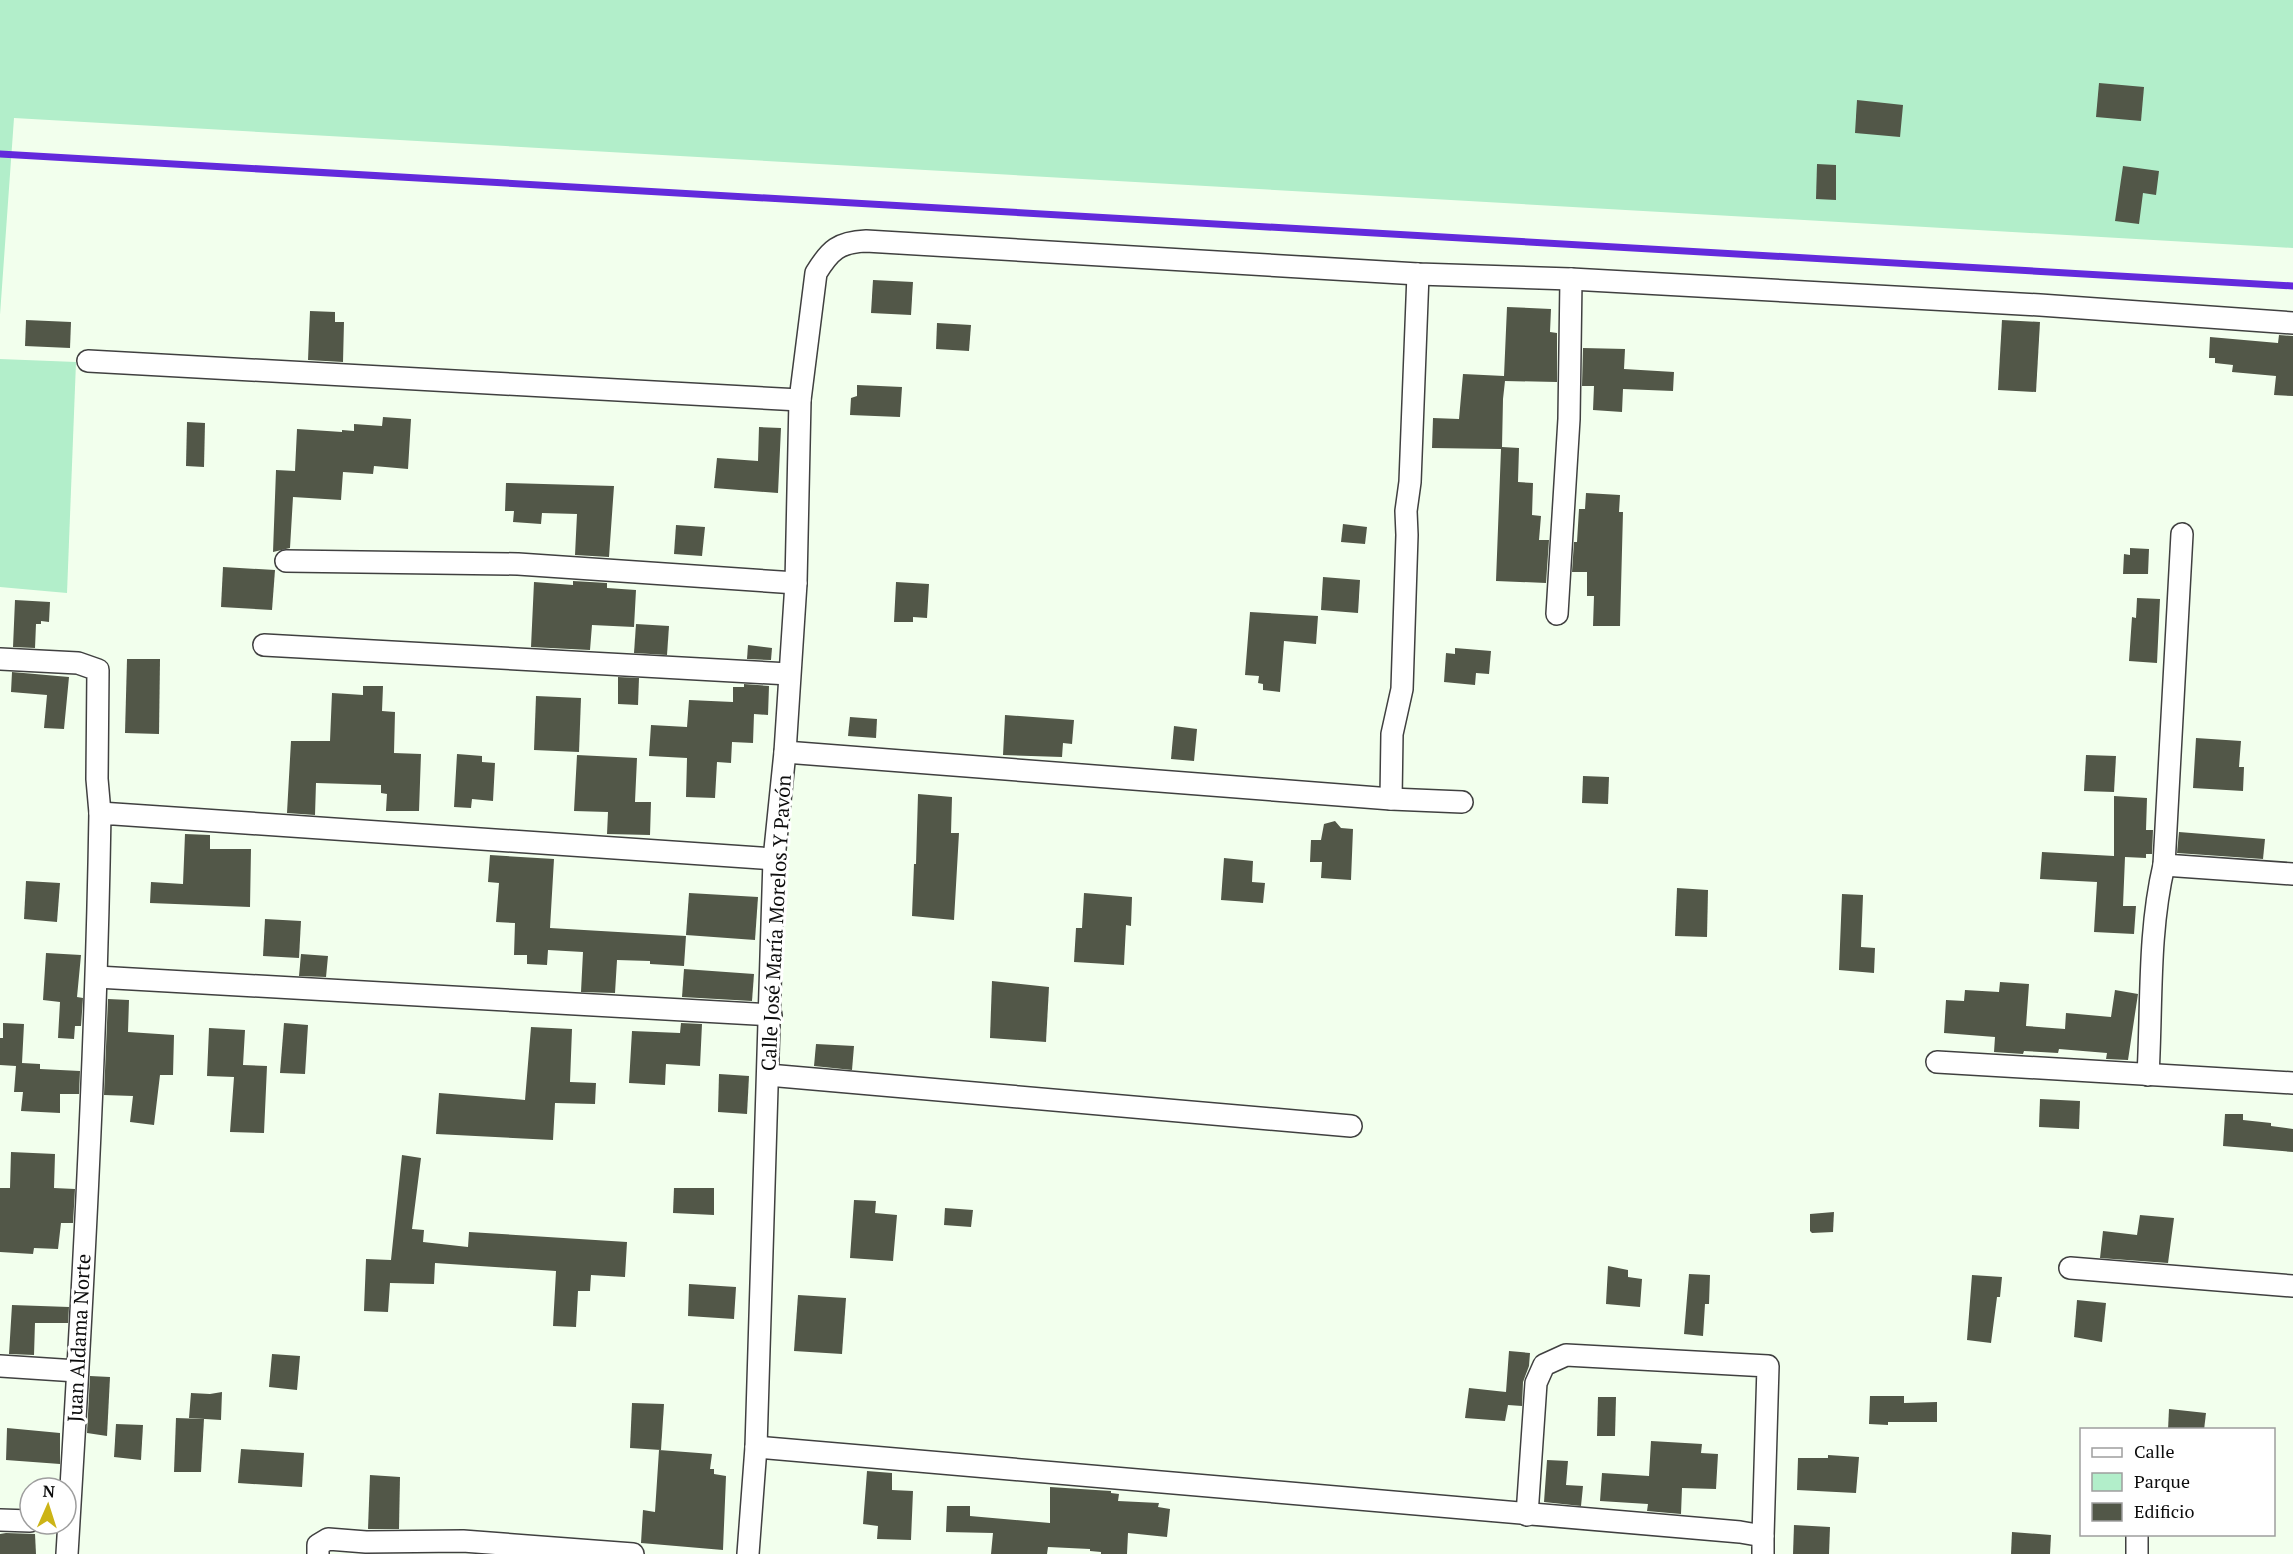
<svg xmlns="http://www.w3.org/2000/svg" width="2293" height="1554" viewBox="0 0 2293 1554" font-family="'PT Serif',serif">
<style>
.green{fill:#b2eeca}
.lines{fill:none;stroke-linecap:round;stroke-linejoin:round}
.stream{stroke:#632adc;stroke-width:7}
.building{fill:#525748}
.minor-casing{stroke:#404040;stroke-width:24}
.minor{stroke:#fff;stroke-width:21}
.labels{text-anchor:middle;stroke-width:6;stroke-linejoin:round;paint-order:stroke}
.street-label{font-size:20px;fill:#0d0d0d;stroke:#fff}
</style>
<rect width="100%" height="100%" fill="#f2ffed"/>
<g class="green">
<path d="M 0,0 L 2293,0 L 2293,248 L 14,118 L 0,315 Z"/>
<path d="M 0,359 L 76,362 L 67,593 L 0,587 Z"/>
</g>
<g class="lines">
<path class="stream" d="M 0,154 L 2293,286"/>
</g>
<g class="building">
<path d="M 2099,83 L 2144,87 L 2141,121 L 2096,117 Z"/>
<path d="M 1857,100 L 1903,105 L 1900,137 L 1855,133 Z"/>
<path d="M 1817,164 L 1836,165 L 1836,200 L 1816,199 Z"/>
<path d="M 2123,166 L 2159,171 L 2156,195 L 2143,193 L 2139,224 L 2115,221 Z"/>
<path d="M 873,280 L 913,282 L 911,315 L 871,313 Z"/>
<path d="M 1507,307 L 1551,309 L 1550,332 L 1557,333 L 1557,382 L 1505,381 L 1503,399 L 1502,447 L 1519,448 L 1518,482 L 1533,483 L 1532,515 L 1541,516 L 1539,540 L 1549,540 L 1546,583 L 1496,581 L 1501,449 L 1432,448 L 1433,418 L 1459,419 L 1463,374 L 1504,376 Z"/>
<path d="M 310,311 L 335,312 L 335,322 L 344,322 L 343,362 L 308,360 Z"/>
<path d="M 26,320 L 71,322 L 70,348 L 25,346 Z"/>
<path d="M 2002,320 L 2040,322 L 2036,392 L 1998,390 Z"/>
<path d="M 937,323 L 971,325 L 969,351 L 936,349 Z"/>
<path d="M 2279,335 L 2293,336 L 2293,396 L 2274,395 L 2276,376 L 2232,372 L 2233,365 L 2215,363 L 2215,358 L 2209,358 L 2210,337 L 2278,343 Z"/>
<path d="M 1583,348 L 1625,349 L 1624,369 L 1674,372 L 1673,391 L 1623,389 L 1622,412 L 1593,410 L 1594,386 L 1582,386 Z"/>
<path d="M 857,385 L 902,387 L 900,417 L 850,415 L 851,398 L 857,396 Z"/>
<path d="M 383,417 L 411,419 L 408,469 L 374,466 L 373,474 L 343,472 L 341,500 L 293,497 L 290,548 L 273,552 L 276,470 L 295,471 L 297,429 L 342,432 L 342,430 L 354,431 L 354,424 L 382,426 Z"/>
<path d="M 187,422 L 205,423 L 204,467 L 186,466 Z"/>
<path d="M 759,427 L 781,428 L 778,493 L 714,488 L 717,458 L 758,461 Z"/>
<path d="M 506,483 L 614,486 L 609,557 L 575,555 L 577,514 L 542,513 L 541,524 L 513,522 L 514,511 L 505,511 Z"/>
<path d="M 1586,493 L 1620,495 L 1619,512 L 1623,512 L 1620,626 L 1593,626 L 1594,596 L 1587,596 L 1587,572 L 1572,572 L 1574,542 L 1577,542 L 1579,509 L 1585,509 Z"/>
<path d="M 1343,524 L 1367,527 L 1365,544 L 1341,542 Z"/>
<path d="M 676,525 L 705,527 L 702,556 L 674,554 Z"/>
<path d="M 2130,548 L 2149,549 L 2148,574 L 2123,574 L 2124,554 L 2130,555 Z"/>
<path d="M 223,567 L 275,570 L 272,610 L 221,607 Z"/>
<path d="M 1323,577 L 1360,580 L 1358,613 L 1321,610 Z"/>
<path d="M 573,581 L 607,583 L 607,588 L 636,590 L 634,627 L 592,625 L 590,650 L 531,647 L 534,582 L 573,585 Z"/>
<path d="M 896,582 L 929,584 L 927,618 L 913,617 L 913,622 L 894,622 Z"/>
<path d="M 2137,598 L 2160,599 L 2157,663 L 2129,661 L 2132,617 L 2136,618 Z"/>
<path d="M 15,600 L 50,602 L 49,622 L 41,621 L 41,624 L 36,624 L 35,648 L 13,647 Z"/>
<path d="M 1250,612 L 1318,616 L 1316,644 L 1284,641 L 1280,692 L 1263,690 L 1263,684 L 1258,683 L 1259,676 L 1245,675 Z"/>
<path d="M 636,624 L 669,626 L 667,655 L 634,653 Z"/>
<path d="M 748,645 L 772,648 L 771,660 L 747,659 Z"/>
<path d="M 1455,648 L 1491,651 L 1489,674 L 1476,673 L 1475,685 L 1444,682 L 1446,653 L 1455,654 Z"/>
<path d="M 127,659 L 160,659 L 159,734 L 125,733 Z"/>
<path d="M 12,672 L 69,677 L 64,729 L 44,728 L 47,695 L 11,692 Z"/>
<path d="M 618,677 L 639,678 L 638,705 L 618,704 Z"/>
<path d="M 744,684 L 769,686 L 768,715 L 754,714 L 753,743 L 732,742 L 731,763 L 717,762 L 715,798 L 686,797 L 687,758 L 649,756 L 651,725 L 687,727 L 689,700 L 733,702 L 733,687 L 744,687 Z"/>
<path d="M 363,686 L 383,686 L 382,711 L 395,712 L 394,753 L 421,754 L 419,811 L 386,811 L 387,794 L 381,793 L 381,785 L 316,783 L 315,815 L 287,813 L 291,741 L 330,741 L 332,693 L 363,695 Z"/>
<path d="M 536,696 L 581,698 L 579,752 L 534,750 Z"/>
<path d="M 1005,715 L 1074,720 L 1072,744 L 1063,743 L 1062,757 L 1003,755 Z"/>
<path d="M 850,717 L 877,719 L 876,738 L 848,736 Z"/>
<path d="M 1174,726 L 1197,729 L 1194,761 L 1171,759 Z"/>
<path d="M 2196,738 L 2241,741 L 2239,767 L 2244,767 L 2243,791 L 2193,788 Z"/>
<path d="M 457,754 L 482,756 L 482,762 L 495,763 L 493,801 L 472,799 L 471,808 L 454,807 Z"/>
<path d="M 577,755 L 637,758 L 635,802 L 651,802 L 650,835 L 607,834 L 608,812 L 574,811 Z"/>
<path d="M 2086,755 L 2116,756 L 2114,792 L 2084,791 Z"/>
<path d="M 1583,776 L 1609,777 L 1608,804 L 1582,803 Z"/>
<path d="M 918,794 L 952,797 L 951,833 L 959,833 L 954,920 L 912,916 L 914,864 L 916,864 Z"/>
<path d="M 2114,796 L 2147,798 L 2146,830 L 2153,830 L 2152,854 L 2146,854 L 2146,858 L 2125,857 L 2123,906 L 2136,906 L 2134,934 L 2094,932 L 2097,882 L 2040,879 L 2042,852 L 2114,856 Z"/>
<path d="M 1335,821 L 1341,828 L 1353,829 L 1351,880 L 1321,878 L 1322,862 L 1310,862 L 1311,840 L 1321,840 L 1324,824 Z"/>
<path d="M 2179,832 L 2265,839 L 2263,859 L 2177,853 Z"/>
<path d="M 185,834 L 210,835 L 210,849 L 251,849 L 250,907 L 150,903 L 151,882 L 183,884 Z"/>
<path d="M 490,855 L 554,859 L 550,928 L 686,936 L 684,966 L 650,964 L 650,961 L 617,960 L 615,993 L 581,992 L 583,952 L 548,950 L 547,965 L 527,964 L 527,955 L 514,955 L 515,923 L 496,922 L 499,883 L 488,882 Z"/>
<path d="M 1224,858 L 1253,861 L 1252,882 L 1265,883 L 1263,903 L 1221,900 Z"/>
<path d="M 26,881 L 60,883 L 57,922 L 24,919 Z"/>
<path d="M 1677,888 L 1708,890 L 1707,937 L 1675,936 Z"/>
<path d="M 689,893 L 758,897 L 755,940 L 686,935 Z"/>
<path d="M 1084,893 L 1132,897 L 1131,926 L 1126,925 L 1124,965 L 1074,962 L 1076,928 L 1082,928 Z"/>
<path d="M 1842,894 L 1863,895 L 1861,947 L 1875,948 L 1874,973 L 1839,970 Z"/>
<path d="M 265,919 L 301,921 L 299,958 L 263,956 Z"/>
<path d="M 46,953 L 81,955 L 77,997 L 83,998 L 81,1026 L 75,1026 L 74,1039 L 58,1038 L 60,1002 L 43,1000 Z"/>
<path d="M 301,954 L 328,956 L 326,977 L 299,976 Z"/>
<path d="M 684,969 L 754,974 L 752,1001 L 682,997 Z"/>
<path d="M 992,981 L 1049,987 L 1046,1042 L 990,1038 Z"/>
<path d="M 2000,982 L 2029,984 L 2026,1026 L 2065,1029 L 2066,1013 L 2111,1017 L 2115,990 L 2138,994 L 2128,1060 L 2106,1059 L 2107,1053 L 2059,1049 L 2058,1053 L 2024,1051 L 2023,1054 L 1994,1052 L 1995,1037 L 1944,1033 L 1946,1000 L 1964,1001 L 1965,990 L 1999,992 Z"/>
<path d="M 108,999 L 129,1000 L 128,1032 L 174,1035 L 173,1075 L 160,1075 L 154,1125 L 130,1122 L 133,1096 L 104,1095 Z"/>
<path d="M 3,1023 L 24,1024 L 22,1063 L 40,1064 L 40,1069 L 80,1071 L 79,1094 L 60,1094 L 60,1113 L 21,1111 L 23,1092 L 14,1092 L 16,1066 L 0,1065 L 0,1038 L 3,1038 Z"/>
<path d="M 284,1023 L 308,1025 L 305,1074 L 280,1073 Z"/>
<path d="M 681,1023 L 702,1024 L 700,1066 L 666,1064 L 665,1085 L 629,1083 L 632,1031 L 680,1033 Z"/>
<path d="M 531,1027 L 572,1029 L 570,1082 L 596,1083 L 595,1104 L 555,1103 L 553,1140 L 436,1134 L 439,1093 L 525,1100 Z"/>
<path d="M 209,1028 L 245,1030 L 243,1065 L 267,1066 L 264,1133 L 230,1132 L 234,1077 L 207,1076 Z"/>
<path d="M 816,1044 L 854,1046 L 852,1070 L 814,1066 Z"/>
<path d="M 719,1074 L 749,1076 L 747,1114 L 718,1112 Z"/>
<path d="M 2040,1099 L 2080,1101 L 2079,1129 L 2039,1127 Z"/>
<path d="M 2225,1114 L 2243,1114 L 2243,1120 L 2271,1123 L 2271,1126 L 2293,1129 L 2293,1152 L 2223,1146 Z"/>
<path d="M 11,1152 L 55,1154 L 54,1188 L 75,1189 L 73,1223 L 61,1223 L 58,1249 L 34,1248 L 33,1254 L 0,1252 L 0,1188 L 10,1188 Z"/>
<path d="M 402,1155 L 421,1158 L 412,1229 L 424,1230 L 423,1242 L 468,1247 L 469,1232 L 627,1242 L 625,1277 L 591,1275 L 590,1291 L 578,1291 L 576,1327 L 553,1326 L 556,1271 L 435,1263 L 434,1284 L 390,1283 L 388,1312 L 364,1311 L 366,1259 L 391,1260 Z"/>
<path d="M 674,1188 L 714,1188 L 714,1215 L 673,1213 Z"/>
<path d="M 854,1200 L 876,1201 L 875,1213 L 897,1215 L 893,1261 L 850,1258 Z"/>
<path d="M 945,1208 L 973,1210 L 971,1227 L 944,1225 Z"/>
<path d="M 1834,1212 L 1833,1232 L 1812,1233 L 1810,1231 L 1810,1214 Z"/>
<path d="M 2140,1215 L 2174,1218 L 2168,1263 L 2100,1258 L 2103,1231 L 2137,1235 Z"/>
<path d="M 1608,1266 L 1628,1270 L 1628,1277 L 1642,1279 L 1640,1307 L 1606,1304 Z"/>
<path d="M 1689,1274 L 1710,1275 L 1709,1304 L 1705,1304 L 1703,1336 L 1684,1334 Z"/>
<path d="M 1972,1275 L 2002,1277 L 2000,1297 L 1997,1297 L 1991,1343 L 1967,1340 Z"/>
<path d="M 689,1284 L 736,1287 L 734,1319 L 688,1316 Z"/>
<path d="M 798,1295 L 846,1298 L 842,1354 L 794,1351 Z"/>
<path d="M 2077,1300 L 2106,1303 L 2102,1342 L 2074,1337 Z"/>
<path d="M 12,1305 L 69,1307 L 68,1323 L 35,1323 L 34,1355 L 9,1354 Z"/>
<path d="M 1509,1351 L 1530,1353 L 1529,1366 L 1523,1382 L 1522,1406 L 1508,1405 L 1505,1421 L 1465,1418 L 1469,1388 L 1506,1392 Z"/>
<path d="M 272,1354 L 300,1356 L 297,1390 L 269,1387 Z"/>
<path d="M 90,1376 L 110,1377 L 107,1436 L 87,1433 Z"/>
<path d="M 222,1392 L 221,1420 L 189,1418 L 191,1393 L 210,1394 Z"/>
<path d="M 1870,1396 L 1904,1396 L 1904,1403 L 1937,1402 L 1937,1422 L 1888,1422 L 1888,1425 L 1869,1424 Z"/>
<path d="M 1598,1397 L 1616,1397 L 1615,1436 L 1597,1436 Z"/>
<path d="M 632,1403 L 664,1404 L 661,1450 L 630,1448 Z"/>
<path d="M 2169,1409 L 2206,1413 L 2204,1430 L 2168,1430 Z"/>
<path d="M 176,1418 L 204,1419 L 201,1472 L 174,1472 Z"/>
<path d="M 116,1424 L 143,1425 L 141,1460 L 114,1457 Z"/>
<path d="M 7,1428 L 60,1433 L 60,1464 L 6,1460 Z"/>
<path d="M 1651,1441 L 1702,1444 L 1701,1453 L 1718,1454 L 1716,1489 L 1682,1488 L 1681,1514 L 1647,1511 L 1648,1504 L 1600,1501 L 1602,1473 L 1649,1476 Z"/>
<path d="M 241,1449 L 304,1453 L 302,1487 L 238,1483 Z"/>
<path d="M 659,1450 L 712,1454 L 710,1469 L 714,1469 L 714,1474 L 726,1476 L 723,1550 L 641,1543 L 643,1510 L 655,1512 Z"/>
<path d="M 1828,1455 L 1859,1457 L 1856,1493 L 1797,1490 L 1798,1458 L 1828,1458 Z"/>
<path d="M 1547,1460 L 1568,1461 L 1566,1485 L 1583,1486 L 1581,1506 L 1544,1502 Z"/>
<path d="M 867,1471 L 892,1473 L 892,1490 L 913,1491 L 911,1540 L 877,1539 L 878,1526 L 863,1524 Z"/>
<path d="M 370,1475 L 400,1477 L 399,1529 L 368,1529 Z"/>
<path d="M 1050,1487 L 1111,1491 L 1111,1493 L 1119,1494 L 1118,1501 L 1159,1503 L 1158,1507 L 1170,1509 L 1167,1537 L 1128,1533 L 1127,1554 L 1101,1554 L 1101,1552 L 1090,1551 L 1090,1549 L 1048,1547 L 1047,1554 L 991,1554 L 993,1533 L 946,1532 L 947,1506 L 970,1506 L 970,1516 L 1050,1523 Z"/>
<path d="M 1794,1525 L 1830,1527 L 1829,1554 L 1793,1554 Z"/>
<path d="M 2012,1532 L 2051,1535 L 2050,1554 L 2011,1554 Z"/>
<path d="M 6,1533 L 35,1534 L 36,1554 L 0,1554 L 0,1534 Z"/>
</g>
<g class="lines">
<defs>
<g id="minor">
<path d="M 88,361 L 800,400"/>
<path d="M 2182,534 L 2164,865 L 2293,874"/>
<path d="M 286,561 L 518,564 L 796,583"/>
<path d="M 1557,614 L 1569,419 L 1571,279"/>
<path d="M 264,645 L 789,674"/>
<path d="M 0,659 L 78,663 L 98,670 L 97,779 L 100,813"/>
<path d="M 785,752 L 1391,799 L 1462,802"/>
<path d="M 1391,799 L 1392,734 L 1402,689 L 1407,535 L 1406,511 L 1410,482 L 1418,274"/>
<path d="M 97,977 L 771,1015"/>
<path d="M 1937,1062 L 2293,1083"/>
<path d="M 768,1075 L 1351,1126"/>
<path d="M 2148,1075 C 2152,1005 2148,933 2164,865"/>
<path d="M 2070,1268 L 2293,1286"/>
<path d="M 0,1366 L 77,1371"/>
<path d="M 756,1447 L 1740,1532 L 1763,1536 L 1763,1554"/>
<path d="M 1527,1515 L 1536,1383 L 1544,1365 L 1566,1355 L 1768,1366 L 1763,1536"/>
<path d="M 0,1520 L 30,1521"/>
<path d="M 67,1554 C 82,1307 96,1060 100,813 L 774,859"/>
<path d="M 318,1554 L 318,1545 L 328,1539 L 366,1542 L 463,1541 L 633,1554"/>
<path d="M 748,1554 L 756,1447 L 774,859 L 785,752 L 796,583 L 800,400 L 816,273 C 830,250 839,242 866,241 L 1418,274 L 1571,279 L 2040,305 L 2293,323"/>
<path d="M 2137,1554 L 2137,1535"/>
</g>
</defs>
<use href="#minor" class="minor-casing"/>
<use href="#minor" class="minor"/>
</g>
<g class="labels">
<g class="street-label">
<text transform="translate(776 923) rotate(-87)" y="7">Calle José María Morelos Y Pavón</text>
<text transform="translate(79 1338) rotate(-87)" y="7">Juan Aldama Norte</text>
</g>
</g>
<rect x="2080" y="1428" width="195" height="108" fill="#ffffff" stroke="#9e9e9e" stroke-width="1.5"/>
<rect x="2092" y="1448" width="30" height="9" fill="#ffffff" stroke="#9e9e9e" stroke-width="1.5"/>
<text x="2134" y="1458" font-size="18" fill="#0d0d0d">Calle</text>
<rect x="2092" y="1473" width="30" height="18" fill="#b2eeca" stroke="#9e9e9e" stroke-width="1.5"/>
<text x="2134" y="1488" font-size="18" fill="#0d0d0d">Parque</text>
<rect x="2092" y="1503" width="30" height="18" fill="#525748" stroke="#9e9e9e" stroke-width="1.5"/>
<text x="2134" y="1518" font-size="18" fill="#0d0d0d">Edificio</text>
<g transform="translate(48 1506) rotate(3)"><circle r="28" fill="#ffffff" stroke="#9e9e9e" stroke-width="1.5"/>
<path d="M0-4.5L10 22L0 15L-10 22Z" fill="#ccb416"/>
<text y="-9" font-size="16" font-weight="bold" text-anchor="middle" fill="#0d0d0d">N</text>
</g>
</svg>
